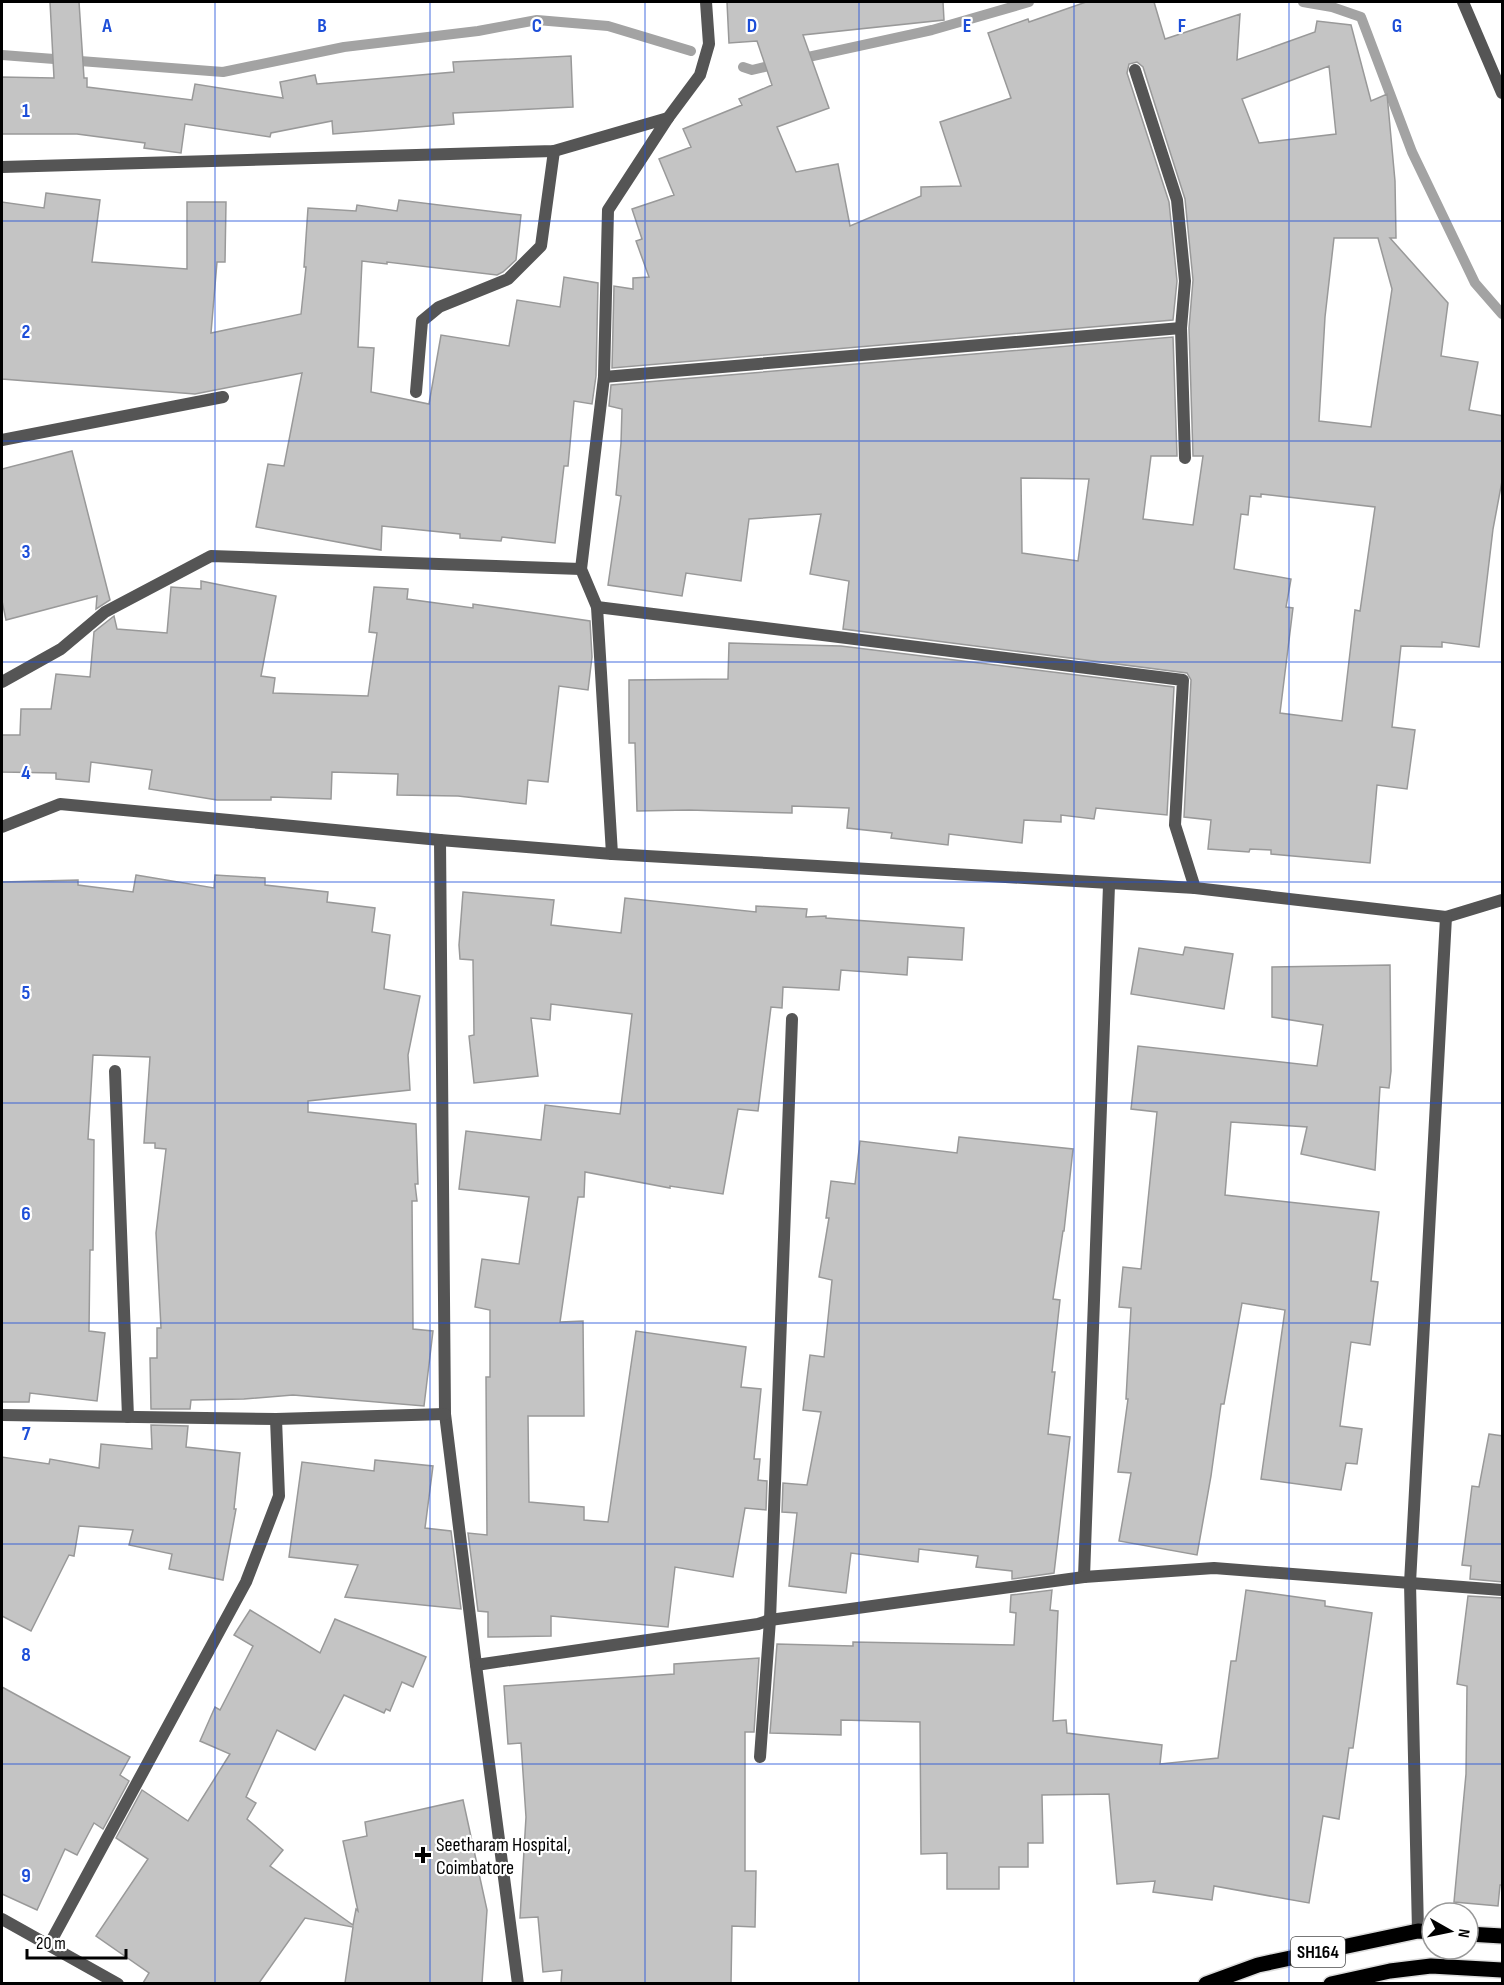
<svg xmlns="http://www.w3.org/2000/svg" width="1504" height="1985" viewBox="0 0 1504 1985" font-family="'Sofia Sans Condensed',sans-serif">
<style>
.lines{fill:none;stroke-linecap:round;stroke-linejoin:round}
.stream{stroke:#a3a3a3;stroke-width:10}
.building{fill:#c4c4c4;stroke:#999;stroke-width:1.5;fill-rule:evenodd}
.primary-casing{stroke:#dbdbdb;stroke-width:18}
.service{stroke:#555;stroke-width:12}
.minor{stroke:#555;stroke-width:12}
.tertiary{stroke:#555;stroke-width:12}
.primary{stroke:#000;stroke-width:15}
.grid{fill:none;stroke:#1d4ed8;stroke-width:1.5;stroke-opacity:0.55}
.poi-dot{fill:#000;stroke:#fff;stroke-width:2}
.labels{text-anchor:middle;stroke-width:4.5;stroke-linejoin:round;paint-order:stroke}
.shield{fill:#fff;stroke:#4c4c4c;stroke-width:1.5}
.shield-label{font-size:18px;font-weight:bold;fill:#000}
.poi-label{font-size:20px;fill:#000;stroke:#fff;text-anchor:start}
.grid-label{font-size:20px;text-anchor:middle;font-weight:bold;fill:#1d4ed8;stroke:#fff;stroke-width:4.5;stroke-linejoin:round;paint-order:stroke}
</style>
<rect width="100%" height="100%" fill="#fff"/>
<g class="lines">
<g class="stream">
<path d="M 1303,2 L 1332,7 L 1361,17 L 1412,152 L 1475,283 L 1502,314"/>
<path d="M 2,55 L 223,72 L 344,47 L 478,31 L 537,20 L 608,26 L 691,51"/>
<path d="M 799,59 L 932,30 L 1029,2"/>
<path d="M 743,67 L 752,70 L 778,64"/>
</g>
</g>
<g class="building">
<path d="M 50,2 L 79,2 L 84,78 L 87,78 L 87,87 L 192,100 L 195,84 L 283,98 L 280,82 L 315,75 L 317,84 L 454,72 L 453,62 L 571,56 L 573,107 L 453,113 L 454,124 L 333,134 L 332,121 L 271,133 L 270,137 L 185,124 L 181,153 L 144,148 L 145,143 L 77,134 L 2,134 L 2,77 L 54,78 Z"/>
<path d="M 727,2 L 943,2 L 944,20 L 803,35 L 829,108 L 777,127 L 796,172 L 838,164 L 850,226 L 921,196 L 921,187 L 961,186 L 940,122 L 1011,98 L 988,33 L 1028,19 L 1029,22 L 1086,2 L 1154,2 L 1165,39 L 1240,14 L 1237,60 L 1315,32 L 1317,21 L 1351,25 L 1371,101 L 1387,94 L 1395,181 L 1396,238 L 1390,238 L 1448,303 L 1441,356 L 1478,362 L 1469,410 L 1503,416 L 1503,476 L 1493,529 L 1479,647 L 1442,642 L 1442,647 L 1401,646 L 1392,727 L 1415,730 L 1407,789 L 1377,785 L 1370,863 L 1271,854 L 1271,850 L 1250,849 L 1249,852 L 1208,849 L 1211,820 L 1184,817 L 1191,680 L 1187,673 L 843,629 L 849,581 L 810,574 L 821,514 L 749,519 L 741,581 L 686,573 L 682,596 L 608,585 L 621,496 L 616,495 L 621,443 L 622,409 L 609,406 L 611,385 L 1173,337 L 1177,456 L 1151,456 L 1143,519 L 1193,525 L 1203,456 L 1193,456 L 1189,328 L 1193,280 L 1185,199 L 1143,67 L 1137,62 L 1129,64 L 1127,73 L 1169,202 L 1177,281 L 1173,320 L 612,368 L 614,286 L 633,289 L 633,278 L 649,277 L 636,241 L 642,239 L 632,209 L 674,195 L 659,159 L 691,147 L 683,129 L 742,105 L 739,99 L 772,85 L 757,41 L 729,43 ZM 1329,66 L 1336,134 L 1259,143 L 1242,99 ZM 1334,238 L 1378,238 L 1392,289 L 1371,427 L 1319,421 L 1325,317 ZM 1021,478 L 1089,479 L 1078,561 L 1022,553 ZM 1261,494 L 1375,507 L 1360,611 L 1355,610 L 1342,721 L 1280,713 L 1293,608 L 1286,607 L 1291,579 L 1234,569 L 1241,514 L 1248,515 L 1250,496 L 1261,497 Z"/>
<path d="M 46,193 L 100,200 L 92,262 L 187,269 L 187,202 L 226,202 L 225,262 L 217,262 L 211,333 L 301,314 L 306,267 L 304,267 L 308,208 L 356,211 L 357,205 L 397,211 L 399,200 L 521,215 L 516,260 L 503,272 L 497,275 L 387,262 L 387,264 L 362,261 L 358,347 L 374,348 L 371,392 L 429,404 L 441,335 L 509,346 L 517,300 L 560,307 L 564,277 L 598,283 L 596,376 L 592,404 L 574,401 L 568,466 L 564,466 L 555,543 L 502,537 L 501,541 L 460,538 L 460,534 L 382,526 L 381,550 L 256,527 L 268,464 L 284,466 L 302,373 L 195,394 L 2,379 L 2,202 L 44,208 Z"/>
<path d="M 72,451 L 110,600 L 96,609 L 97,596 L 6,620 L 2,601 L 2,469 Z"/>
<path d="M 201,581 L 276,596 L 261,676 L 275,678 L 273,693 L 368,696 L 377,633 L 369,632 L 374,587 L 408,589 L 407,599 L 473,608 L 473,604 L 590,621 L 592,657 L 588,690 L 559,686 L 548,782 L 528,780 L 526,804 L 458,796 L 397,795 L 398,774 L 332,772 L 331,799 L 271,797 L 271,800 L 217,800 L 149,789 L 152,770 L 91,762 L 89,782 L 56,779 L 56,773 L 2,772 L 2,735 L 20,735 L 21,709 L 51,709 L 56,674 L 90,677 L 94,632 L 114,616 L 117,629 L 167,633 L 171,587 L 201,589 Z"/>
<path d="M 729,643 L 841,646 L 1174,687 L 1167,815 L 1096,808 L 1094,819 L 1061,815 L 1061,822 L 1024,820 L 1022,843 L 949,834 L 948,845 L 891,838 L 892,833 L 847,828 L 849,808 L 792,806 L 792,813 L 689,810 L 637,811 L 635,743 L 629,743 L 629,680 L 728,679 Z"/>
<path d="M 136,875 L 214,888 L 215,875 L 265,878 L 265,885 L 328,892 L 327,902 L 375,908 L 372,932 L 390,935 L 384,989 L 420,996 L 408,1055 L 410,1090 L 308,1101 L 308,1112 L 416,1124 L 418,1184 L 415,1184 L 417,1201 L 412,1201 L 413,1329 L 433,1331 L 424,1406 L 293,1395 L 244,1399 L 191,1400 L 190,1409 L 151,1409 L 150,1358 L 157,1358 L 157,1328 L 161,1328 L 156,1233 L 166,1149 L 155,1148 L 155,1143 L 144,1143 L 150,1057 L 93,1055 L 88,1139 L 94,1140 L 93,1250 L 90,1250 L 89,1331 L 105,1333 L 97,1401 L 30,1393 L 29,1402 L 2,1402 L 2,882 L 78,880 L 78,885 L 133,892 Z"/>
<path d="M 463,892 L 554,900 L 551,925 L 621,933 L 625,898 L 756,912 L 756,906 L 807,909 L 806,917 L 826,916 L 826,918 L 964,928 L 962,960 L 908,957 L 907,975 L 841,970 L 839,990 L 783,987 L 782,1008 L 771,1007 L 758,1111 L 738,1109 L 723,1194 L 670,1186 L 670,1188 L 585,1172 L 584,1197 L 578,1197 L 560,1322 L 583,1321 L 584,1416 L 528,1416 L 529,1502 L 584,1507 L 584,1520 L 608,1522 L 636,1331 L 746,1347 L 741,1387 L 761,1389 L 754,1459 L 760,1459 L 758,1480 L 767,1481 L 766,1510 L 745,1508 L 733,1577 L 675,1567 L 668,1627 L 551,1616 L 551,1636 L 488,1637 L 488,1612 L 478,1611 L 468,1533 L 487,1535 L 486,1377 L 490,1377 L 490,1310 L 475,1307 L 482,1259 L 519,1264 L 529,1197 L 459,1189 L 466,1131 L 541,1140 L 545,1105 L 620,1114 L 632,1014 L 551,1004 L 550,1020 L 531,1018 L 538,1076 L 474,1083 L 469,1036 L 474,1035 L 473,960 L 460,959 L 459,945 Z"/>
<path d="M 1185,947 L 1233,954 L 1224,1009 L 1131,994 L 1139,948 L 1183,955 Z"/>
<path d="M 1390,965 L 1391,1071 L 1389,1088 L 1380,1087 L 1375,1170 L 1301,1154 L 1307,1127 L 1231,1122 L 1225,1195 L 1379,1212 L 1371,1281 L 1378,1282 L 1370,1345 L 1351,1342 L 1340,1426 L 1362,1429 L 1357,1464 L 1346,1463 L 1341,1490 L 1261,1479 L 1285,1310 L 1242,1303 L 1224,1404 L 1221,1404 L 1211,1476 L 1197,1555 L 1119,1541 L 1131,1473 L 1118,1472 L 1128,1399 L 1126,1399 L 1131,1308 L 1119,1307 L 1123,1267 L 1141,1269 L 1157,1112 L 1131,1109 L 1138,1046 L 1317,1066 L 1323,1025 L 1272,1017 L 1272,967 Z"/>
<path d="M 959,1137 L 1073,1149 L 1064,1231 L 1063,1231 L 1053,1299 L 1060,1300 L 1052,1372 L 1055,1372 L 1048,1434 L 1070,1437 L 1054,1573 L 1012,1579 L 1012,1571 L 976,1567 L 978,1556 L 919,1549 L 918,1562 L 851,1553 L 846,1593 L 789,1586 L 797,1513 L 782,1512 L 783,1483 L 807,1485 L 821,1412 L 803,1410 L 810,1355 L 824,1357 L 832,1280 L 819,1277 L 829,1218 L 826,1218 L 831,1181 L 855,1184 L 860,1141 L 957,1153 Z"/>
<path d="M 151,1425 L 188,1426 L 186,1447 L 240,1453 L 234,1509 L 236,1509 L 223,1580 L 169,1569 L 172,1554 L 129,1545 L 133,1530 L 79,1526 L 74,1556 L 69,1555 L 31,1631 L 2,1616 L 2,1457 L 49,1464 L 50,1459 L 99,1468 L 101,1444 L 152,1449 Z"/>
<path d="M 1489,1434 L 1503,1436 L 1503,1582 L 1470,1579 L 1471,1566 L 1462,1565 L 1472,1486 L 1479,1487 Z"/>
<path d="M 375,1460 L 433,1466 L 425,1528 L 451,1531 L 461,1609 L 345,1597 L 358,1565 L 289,1557 L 302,1462 L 374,1471 Z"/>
<path d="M 1052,1590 L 1050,1610 L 1058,1611 L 1053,1721 L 1066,1720 L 1067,1733 L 1162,1745 L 1160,1764 L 1218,1758 L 1231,1661 L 1236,1661 L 1246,1590 L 1325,1601 L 1325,1606 L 1372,1613 L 1353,1748 L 1349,1748 L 1339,1819 L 1323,1816 L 1309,1903 L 1214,1886 L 1212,1900 L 1153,1892 L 1155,1881 L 1117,1884 L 1109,1794 L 1042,1795 L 1043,1843 L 1028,1843 L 1028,1867 L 999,1867 L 999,1889 L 947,1889 L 947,1853 L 921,1854 L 920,1722 L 841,1720 L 841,1735 L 770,1733 L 777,1644 L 853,1646 L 853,1642 L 1014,1645 L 1016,1613 L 1010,1612 L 1011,1595 Z"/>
<path d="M 1468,1596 L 1503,1598 L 1503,1885 L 1500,1885 L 1498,1906 L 1454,1902 L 1466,1774 L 1467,1686 L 1457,1684 Z"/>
<path d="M 250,1610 L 320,1653 L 335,1619 L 426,1657 L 413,1687 L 402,1682 L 390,1711 L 386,1709 L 384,1713 L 344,1695 L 315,1750 L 277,1730 L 246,1797 L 256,1803 L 247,1819 L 283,1850 L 270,1866 L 353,1925 L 356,1909 L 358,1911 L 343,1841 L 367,1836 L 365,1822 L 463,1800 L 487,1910 L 482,1983 L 345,1983 L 353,1927 L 305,1918 L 259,1983 L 143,1983 L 149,1973 L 96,1936 L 148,1859 L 116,1838 L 142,1790 L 188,1821 L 230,1754 L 200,1741 L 215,1707 L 220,1710 L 253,1646 L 234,1635 Z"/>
<path d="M 759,1658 L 754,1732 L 745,1732 L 745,1871 L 756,1871 L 755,1927 L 732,1926 L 731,1983 L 561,1983 L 562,1970 L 543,1972 L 538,1917 L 520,1918 L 526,1817 L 521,1743 L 508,1744 L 504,1686 L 674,1674 L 674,1664 Z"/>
<path d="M 2,1687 L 130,1757 L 120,1775 L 129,1781 L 103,1829 L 94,1823 L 77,1855 L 65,1849 L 37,1910 L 2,1894 Z"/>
</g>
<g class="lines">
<defs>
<g id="primary">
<path d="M 1468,1934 L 1502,1936"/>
<path d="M 1206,1984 L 1258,1965 L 1418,1931 L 1432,1932"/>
<path d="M 1331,1984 L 1390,1971 L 1431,1966 L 1502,1970"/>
</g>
</defs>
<use href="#primary" class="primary-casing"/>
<path class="service" d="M 2,440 L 223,397"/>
<g class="minor">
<path d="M 1463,2 L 1502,93"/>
<path d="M 1135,70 L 1177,200 L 1185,281 L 1181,328 L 1185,458"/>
<path d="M 2,167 L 554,151 L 668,118"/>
<path d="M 604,377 L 1181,328"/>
<path d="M 416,392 L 422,321 L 439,307 L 508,279 L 541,246 L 554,151"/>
<path d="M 597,607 L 581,569 L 604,377 L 608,210 L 668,118 L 700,75 L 709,44 L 706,2"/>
<path d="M 2,682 L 61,649 L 105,612 L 211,556 L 581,569"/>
<path d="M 2,827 L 60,804 L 440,840 L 612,854 L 597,607 L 1183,680 L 1175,825 L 1195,888 L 1446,917 L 1502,900"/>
<path d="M 440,840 L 445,1414 L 476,1665 L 518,1984"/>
<path d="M 612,854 L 1195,888"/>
<path d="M 115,1071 L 128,1417"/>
<path d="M 2,1415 L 276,1419 L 445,1414"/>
<path d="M 1084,1577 L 1109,885"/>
<path d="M 476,1665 L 758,1624 L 770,1620 L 1084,1577 L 1214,1568 L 1502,1590"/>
<path d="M 760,1757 L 770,1620 L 792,1019"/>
<path d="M 1418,1931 L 1410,1583 L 1446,917"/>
<path d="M 49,1945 L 246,1582 L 279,1496 L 276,1419"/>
</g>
<path class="tertiary" d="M 2,1919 L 118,1984"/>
<use href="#primary" class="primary"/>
</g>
<path class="grid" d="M 215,2 L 215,1984M 430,2 L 430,1984M 645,2 L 645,1984M 859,2 L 859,1984M 1074,2 L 1074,1984M 1289,2 L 1289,1984M 2,221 L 1502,221M 2,441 L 1502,441M 2,662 L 1502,662M 2,882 L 1502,882M 2,1103 L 1502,1103M 2,1323 L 1502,1323M 2,1544 L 1502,1544M 2,1764 L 1502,1764"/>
<path class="poi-dot" d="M420 1846h6v6h6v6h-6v6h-6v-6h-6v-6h6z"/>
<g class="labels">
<rect class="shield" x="1291" y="1937" width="54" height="30" rx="4.5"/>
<g class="shield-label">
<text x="1318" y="1958">SH164</text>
</g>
<g class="poi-label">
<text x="436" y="1851">Seetharam Hospital,<tspan x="436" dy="23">Coimbatore</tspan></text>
</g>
</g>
<g class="grid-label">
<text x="107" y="32">A</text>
<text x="322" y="32">B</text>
<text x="537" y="32">C</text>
<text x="752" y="32">D</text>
<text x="967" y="32">E</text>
<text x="1182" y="32">F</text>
<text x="1397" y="32">G</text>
<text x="26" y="117">1</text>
<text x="26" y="338">2</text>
<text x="26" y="558">3</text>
<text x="26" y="779">4</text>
<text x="26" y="999">5</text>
<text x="26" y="1220">6</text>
<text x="26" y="1440">7</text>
<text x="26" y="1661">8</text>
<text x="26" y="1882">9</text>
</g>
<rect width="1504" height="1985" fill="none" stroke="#000000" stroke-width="6"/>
<g transform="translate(1450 1931) rotate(99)"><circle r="28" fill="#ffffff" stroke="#999999" stroke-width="1.5"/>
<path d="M0-4.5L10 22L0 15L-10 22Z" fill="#000000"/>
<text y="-9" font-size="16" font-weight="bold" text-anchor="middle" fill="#000000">N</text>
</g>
<path d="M27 1949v9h99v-9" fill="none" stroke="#000000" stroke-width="3"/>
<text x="36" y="1949" font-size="18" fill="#000000" stroke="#ffffff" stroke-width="4.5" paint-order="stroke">20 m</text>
</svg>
